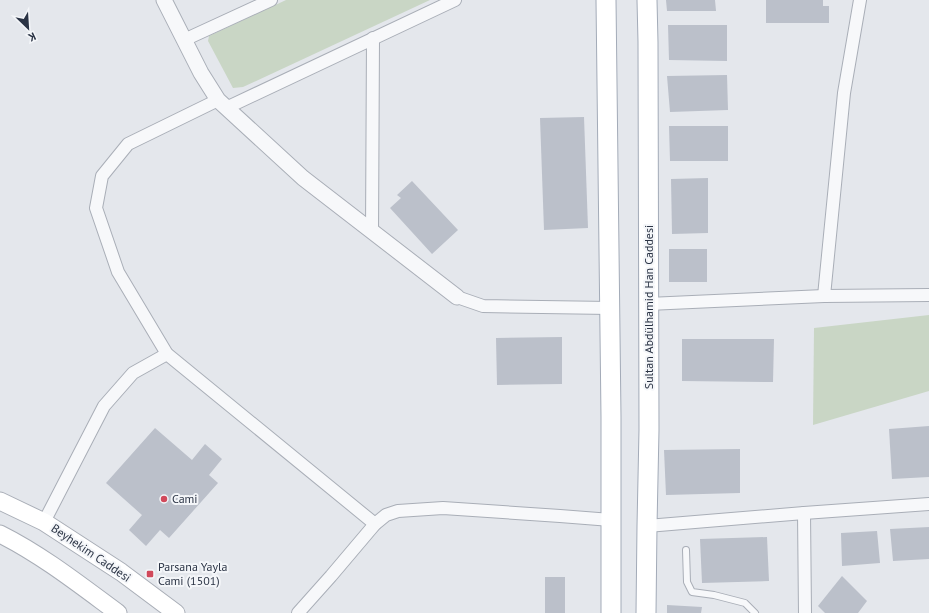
<svg xmlns="http://www.w3.org/2000/svg" width="929" height="613" viewBox="0 0 929 613" font-family="'PT Sans',sans-serif">
<style>
.green{fill:#c9d6c5}
.building{fill:#bbc0ca}
.lines{fill:none;stroke-linecap:round;stroke-linejoin:round}
.service-casing{stroke:#a9aeb7;stroke-width:8}
.minor-casing{stroke:#a9aeb7;stroke-width:14}
.tertiary-casing{stroke:#a9aeb7;stroke-width:17}
.secondary-casing{stroke:#a9aeb7;stroke-width:19}
.primary-casing{stroke:#a3abb8;stroke-width:21}
.service{stroke:#f7f8fa;stroke-width:6}
.minor{stroke:#f7f8fa;stroke-width:12}
.tertiary{stroke:#f7f8fa;stroke-width:15}
.secondary{stroke:#fff;stroke-width:17}
.primary{stroke:#fff;stroke-width:19}
.poi-dot{fill:#d1495b;stroke:#f4f6f9;stroke-width:1.5}
.labels{text-anchor:middle;stroke-width:4;stroke-linejoin:round;paint-order:stroke}
.street-label{font-size:12px;fill:#2b3445;stroke:#f4f6f9}
.poi-label{font-size:12px;fill:#2b3445;stroke:#f4f6f9;text-anchor:start}
</style>
<rect width="100%" height="100%" fill="#e4e7ec"/>
<g class="green">
<path d="M 286,0 L 430,0 L 243,87 L 233,88 L 208,41 L 209,36 Z"/>
<path d="M 929,315 L 929,391 L 813,425 L 814,328 Z"/>
</g>
<g class="building">
<path d="M 666,0 L 715,0 L 716,11 L 667,11 Z"/>
<path d="M 766,0 L 823,0 L 823,6 L 829,6 L 829,23 L 766,23 Z"/>
<path d="M 668,25 L 727,25 L 727,61 L 669,60 Z"/>
<path d="M 727,75 L 728,110 L 670,112 L 667,76 Z"/>
<path d="M 584,117 L 588,228 L 544,230 L 540,118 Z"/>
<path d="M 669,126 L 728,126 L 728,161 L 670,161 Z"/>
<path d="M 708,178 L 708,233 L 672,234 L 671,179 Z"/>
<path d="M 412,181 L 458,230 L 432,254 L 390,208 L 401,198 L 397,195 Z"/>
<rect x="669" y="249" width="38" height="33"/>
<path d="M 562,337 L 562,384 L 497,385 L 496,338 Z"/>
<path d="M 682,339 L 774,339 L 773,382 L 682,381 Z"/>
<path d="M 929,426 L 929,477 L 892,479 L 889,429 Z"/>
<path d="M 155,428 L 192,460 L 205,444 L 222,459 L 209,475 L 218,483 L 169,538 L 160,530 L 146,546 L 129,530 L 142,515 L 106,483 Z"/>
<path d="M 740,449 L 740,493 L 666,495 L 664,450 Z"/>
<path d="M 929,527 L 929,559 L 893,561 L 890,529 Z"/>
<path d="M 877,531 L 880,563 L 842,566 L 841,533 Z"/>
<path d="M 767,537 L 769,581 L 702,583 L 700,539 Z"/>
<path d="M 842,576 L 867,601 L 858,613 L 825,613 L 818,606 Z"/>
<rect x="545" y="577" width="20" height="36"/>
<path d="M 667,605 L 702,607 L 701,613 L 667,613 Z"/>
</g>
<g class="lines">
<defs>
<path id="service" d="M 686,550 L 687,582 L 692,592 L 714,595 L 745,603 L 755,613"/>
<g id="minor">
<path d="M 184,40 L 271,0"/>
<path d="M 218,100 L 128,144 L 102,176 L 96,208 L 118,272 L 167,354 L 375,524"/>
<path d="M 226,108 L 455,0"/>
<path d="M 372,232 L 373,38"/>
<path d="M 824,296 L 844,93 L 860,0"/>
<path d="M 457,297 L 483,306 L 610,308"/>
<path d="M 648,304 L 824,296 L 929,295"/>
<path d="M 804,513 L 805,613"/>
<path d="M 44,522 L 104,406 L 133,373 L 167,354"/>
<path d="M 647,526 L 804,513 L 929,504"/>
<path d="M 298,613 L 331,576 L 375,524 L 386,515 L 398,511 L 443,508 L 560,516 L 611,520"/>
</g>
<path id="tertiary" d="M 164,0 L 201,73 L 218,100 L 303,178 L 457,297"/>
<g id="secondary">
<path d="M 0,501 L 44,522 L 121,572 L 176,613"/>
<path d="M 0,534 C 42,555 80,585 118,613"/>
</g>
<g id="primary">
<path d="M 606,0 L 611,417 L 611,613"/>
<path d="M 646,613 L 647,526 L 649,430 L 648,42 L 647,0"/>
</g>
</defs>
<use href="#service" class="service-casing"/>
<use href="#minor" class="minor-casing"/>
<use href="#tertiary" class="tertiary-casing"/>
<use href="#secondary" class="secondary-casing"/>
<use href="#primary" class="primary-casing"/>
<use href="#service" class="service"/>
<use href="#minor" class="minor"/>
<use href="#tertiary" class="tertiary"/>
<use href="#secondary" class="secondary"/>
<use href="#primary" class="primary"/>
</g>
<g class="poi-dot">
<circle cx="164" cy="499" r="4"/>
<rect x="146" y="570" width="8" height="8" rx="2"/>
</g>
<g class="labels">
<g class="street-label">
<text transform="translate(649 307) rotate(-90)" y="4">Sultan Abdülhamid Han Caddesi</text>
<text transform="translate(91 553) rotate(34)" y="4">Beyhekim Caddesi</text>
</g>
<g class="poi-label">
<text x="172" y="503">Cami</text>
<text x="158" y="571">Parsana Yayla<tspan x="158" dy="14">Cami (1501)</tspan></text>
</g>
</g>
<g transform="translate(28 28) rotate(155)" stroke="#f4f6f9" stroke-width="3" paint-order="stroke">
<path d="M0-3L7 15L0 10L-7 15Z" fill="#2b3445"/>
<text y="-6" font-size="11" font-weight="bold" text-anchor="middle" fill="#2b3445">K</text>
</g>
</svg>
